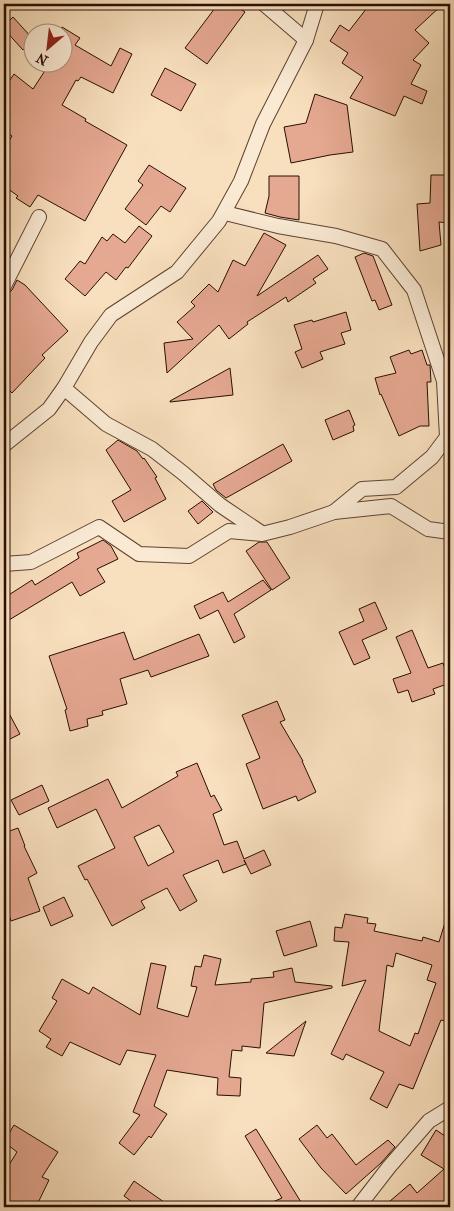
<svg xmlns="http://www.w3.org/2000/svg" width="454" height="1211" viewBox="0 0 454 1211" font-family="'IM FELL French Canon',serif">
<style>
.building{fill:#e5a891;stroke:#290e02;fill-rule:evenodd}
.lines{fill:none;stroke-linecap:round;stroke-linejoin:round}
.minor-casing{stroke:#5d4231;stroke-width:16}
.minor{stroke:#faead4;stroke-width:14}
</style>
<rect width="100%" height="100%" fill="#f8dfbd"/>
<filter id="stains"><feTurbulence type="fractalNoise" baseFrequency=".004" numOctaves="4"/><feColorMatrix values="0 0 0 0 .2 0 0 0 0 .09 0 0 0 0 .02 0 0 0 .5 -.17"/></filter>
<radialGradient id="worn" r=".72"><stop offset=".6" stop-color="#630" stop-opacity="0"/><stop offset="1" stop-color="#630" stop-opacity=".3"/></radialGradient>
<g class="building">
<path d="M 218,4 L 233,4 L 245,12 L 207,64 L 185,48 Z"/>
<path d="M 370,4 L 443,4 L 415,30 L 429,43 L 413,60 L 421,65 L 411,84 L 427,91 L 422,104 L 404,96 L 395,116 L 350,98 L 363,77 L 342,63 L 348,53 L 330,41 L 340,25 L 349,31 Z"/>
<path d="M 13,17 L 32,38 L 32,42 L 23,50 L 4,29 L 4,26 Z"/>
<path d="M 62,27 L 80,38 L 75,45 L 111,66 L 120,48 L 132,54 L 113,93 L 81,77 L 78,81 L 76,80 L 62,105 L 86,119 L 85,121 L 127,145 L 85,221 L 38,195 L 30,207 L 16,198 L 18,196 L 4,186 L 4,148 L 12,136 L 4,131 L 4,75 L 10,80 L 14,74 L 33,89 L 48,66 L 53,69 L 57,62 L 62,62 Z"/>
<path d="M 165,68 L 196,84 L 181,111 L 151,95 Z"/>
<path d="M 315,94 L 347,105 L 353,152 L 330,155 L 291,163 L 284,127 L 306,123 Z"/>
<path d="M 149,165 L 186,188 L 170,212 L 161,206 L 146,225 L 125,209 L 143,185 L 138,181 Z"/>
<path d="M 431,175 L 450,175 L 450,223 L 439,222 L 441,245 L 420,251 L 417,204 L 430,203 Z"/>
<path d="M 269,176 L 299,176 L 299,220 L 280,217 L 265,213 L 269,196 Z"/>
<path d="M 139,226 L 152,236 L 128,268 L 126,267 L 116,280 L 106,272 L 85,296 L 65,279 L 80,261 L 85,264 L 102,237 L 107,241 L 113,234 L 125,243 Z"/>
<path d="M 264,233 L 286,245 L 257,296 L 318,255 L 328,269 L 313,279 L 316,283 L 288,302 L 286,297 L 247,322 L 248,324 L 229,339 L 219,325 L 167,373 L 164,343 L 193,339 L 177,322 L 195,306 L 191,302 L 209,284 L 218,292 L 233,260 L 245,266 Z"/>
<path d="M 364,253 L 373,256 L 392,305 L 379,310 L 375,300 L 372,301 L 355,257 Z"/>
<path d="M 17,280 L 25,285 L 68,331 L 42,355 L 45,358 L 12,393 L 4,385 L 4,298 L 12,290 Z"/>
<path d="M 346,312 L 351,330 L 341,333 L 345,344 L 320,352 L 323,359 L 302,368 L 295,352 L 302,349 L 294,325 L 312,320 L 313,322 Z"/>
<path d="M 409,350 L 411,354 L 422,350 L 427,365 L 430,365 L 431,382 L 427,382 L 429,426 L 420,426 L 399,436 L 381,394 L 380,395 L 375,378 L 396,373 L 390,357 Z"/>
<path d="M 230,368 L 233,395 L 170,402 L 170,401 Z"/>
<path d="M 349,410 L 355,425 L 353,426 L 354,431 L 333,440 L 325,420 Z"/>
<path d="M 118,440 L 137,451 L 143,459 L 144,458 L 157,477 L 155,478 L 166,499 L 124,522 L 112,501 L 131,490 L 106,450 Z"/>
<path d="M 283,444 L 292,461 L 226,498 L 216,490 L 213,484 Z"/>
<path d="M 202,501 L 213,512 L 198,524 L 188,511 Z"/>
<path d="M 103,540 L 111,546 L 118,559 L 97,569 L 105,582 L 80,596 L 72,582 L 4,623 L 4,598 L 32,580 L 35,585 L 79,558 L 77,553 Z"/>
<path d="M 259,542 L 267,542 L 290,578 L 272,590 L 246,551 Z"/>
<path d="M 263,580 L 271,590 L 234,614 L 245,637 L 234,643 L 218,610 L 200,619 L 194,606 L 223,592 L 228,602 Z"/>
<path d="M 375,602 L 387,629 L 362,640 L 370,658 L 354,665 L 339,632 L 364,621 L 359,609 Z"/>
<path d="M 412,630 L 428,668 L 443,663 L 450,683 L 433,689 L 435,694 L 412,702 L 408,690 L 398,693 L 393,679 L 411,673 L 396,637 Z"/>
<path d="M 124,632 L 134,660 L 199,634 L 209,656 L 151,677 L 148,670 L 120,679 L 127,704 L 102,711 L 103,715 L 87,719 L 88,726 L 70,731 L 65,710 L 67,709 L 49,656 Z"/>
<path d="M 277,701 L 285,720 L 280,722 L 303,761 L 302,761 L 316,792 L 298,801 L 296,796 L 263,809 L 246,764 L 260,758 L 242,715 Z"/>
<path d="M 4,704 L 20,734 L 4,742 Z"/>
<path d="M 197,763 L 211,797 L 214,795 L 222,810 L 213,814 L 224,845 L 237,841 L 244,859 L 264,850 L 271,865 L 251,874 L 244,860 L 246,864 L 223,873 L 218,860 L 183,875 L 197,901 L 180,911 L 167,888 L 141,901 L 145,908 L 112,926 L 87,879 L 85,880 L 78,866 L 115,848 L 96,809 L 57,828 L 48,808 L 108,779 L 122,808 L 178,776 L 176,772 ZM 159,825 L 174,852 L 148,866 L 134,837 Z"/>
<path d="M 42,785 L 49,801 L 19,815 L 11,800 Z"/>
<path d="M 18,828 L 25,846 L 24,846 L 37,873 L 28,878 L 40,911 L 11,921 L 4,900 L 4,833 Z"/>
<path d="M 64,897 L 73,916 L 51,926 L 43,907 Z"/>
<path d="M 345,914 L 368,918 L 367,923 L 376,924 L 374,931 L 422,941 L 423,937 L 439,942 L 447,916 L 450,917 L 450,1022 L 441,1020 L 413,1089 L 399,1084 L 387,1108 L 370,1099 L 384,1072 L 346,1054 L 343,1060 L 331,1054 L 366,980 L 342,986 L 349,942 L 334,941 L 335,927 L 342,928 ZM 396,953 L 432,965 L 427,980 L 436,983 L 418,1034 L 415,1033 L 410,1046 L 379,1031 L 387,965 L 393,967 Z"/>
<path d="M 310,921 L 317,946 L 284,956 L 276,931 Z"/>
<path d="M 204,955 L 221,959 L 215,985 L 251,982 L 251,979 L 274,977 L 273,972 L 292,968 L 295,982 L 332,986 L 332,988 L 264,1003 L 260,1048 L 242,1046 L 242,1051 L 232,1050 L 229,1077 L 241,1078 L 240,1096 L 217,1095 L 218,1078 L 167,1070 L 154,1106 L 167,1114 L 151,1138 L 149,1136 L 134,1155 L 119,1143 L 140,1115 L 133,1112 L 156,1055 L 127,1050 L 120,1065 L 70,1042 L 62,1056 L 46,1047 L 51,1039 L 39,1031 L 57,1001 L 52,998 L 62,979 L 89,994 L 93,987 L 140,1015 L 151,963 L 166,966 L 157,1008 L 188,1017 L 197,987 L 191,986 L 195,966 L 201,967 Z"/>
<path d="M 306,1021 L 294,1056 L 266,1053 Z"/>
<path d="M 14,1125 L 58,1152 L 42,1177 L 49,1180 L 36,1207 L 20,1207 L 4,1200 L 4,1173 L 17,1152 L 4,1142 Z"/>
<path d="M 317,1125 L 327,1138 L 332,1134 L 356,1165 L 388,1140 L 395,1147 L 381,1163 L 346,1194 L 321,1168 L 299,1139 Z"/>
<path d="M 256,1129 L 304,1207 L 261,1207 L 282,1198 L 245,1136 Z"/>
<path d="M 436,1130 L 448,1138 L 444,1144 L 450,1150 L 450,1195 L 437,1207 L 383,1207 L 410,1184 L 417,1193 L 444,1169 L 421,1155 Z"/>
<path d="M 134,1181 L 171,1207 L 139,1207 L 124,1196 Z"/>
</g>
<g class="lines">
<defs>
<g id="minor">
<path d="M 264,4 L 306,40"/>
<path d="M 225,213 L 278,226 L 336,236 L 382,249 L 414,290 L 444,381 L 447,437 L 432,457 L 396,487 L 362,489 L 334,512"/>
<path d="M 4,286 L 39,217"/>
<path d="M 64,388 L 106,424 L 152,449 L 183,473 L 220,505 L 260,532"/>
<path d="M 4,445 L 49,409 L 64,388 L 91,342 L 111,315 L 177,272 L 219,221 L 241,181 L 263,124 L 306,40 L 317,4"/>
<path d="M 4,564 L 31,562 L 99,527 L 139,554 L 189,556 L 229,531 L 262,534 L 290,527 L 334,512 L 391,506 L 428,529 L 450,532"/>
<path d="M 358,1207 L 389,1167 L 429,1121 L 450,1108"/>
</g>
</defs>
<use href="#minor" class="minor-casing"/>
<use href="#minor" class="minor"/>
</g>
<rect width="454" height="1211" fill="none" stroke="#f8dfbd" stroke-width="20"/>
<rect x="5" y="5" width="444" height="1201" fill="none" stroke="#290e02" stroke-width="2.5"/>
<rect x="10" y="10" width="434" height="1191" fill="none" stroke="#290e02"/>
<g transform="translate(48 48) rotate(208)"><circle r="24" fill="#faead4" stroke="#a69280"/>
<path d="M0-4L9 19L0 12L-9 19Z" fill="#8f2418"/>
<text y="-8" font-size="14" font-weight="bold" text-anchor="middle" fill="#290e02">N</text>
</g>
<rect width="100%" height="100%" filter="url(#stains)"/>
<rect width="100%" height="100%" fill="url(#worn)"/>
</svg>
